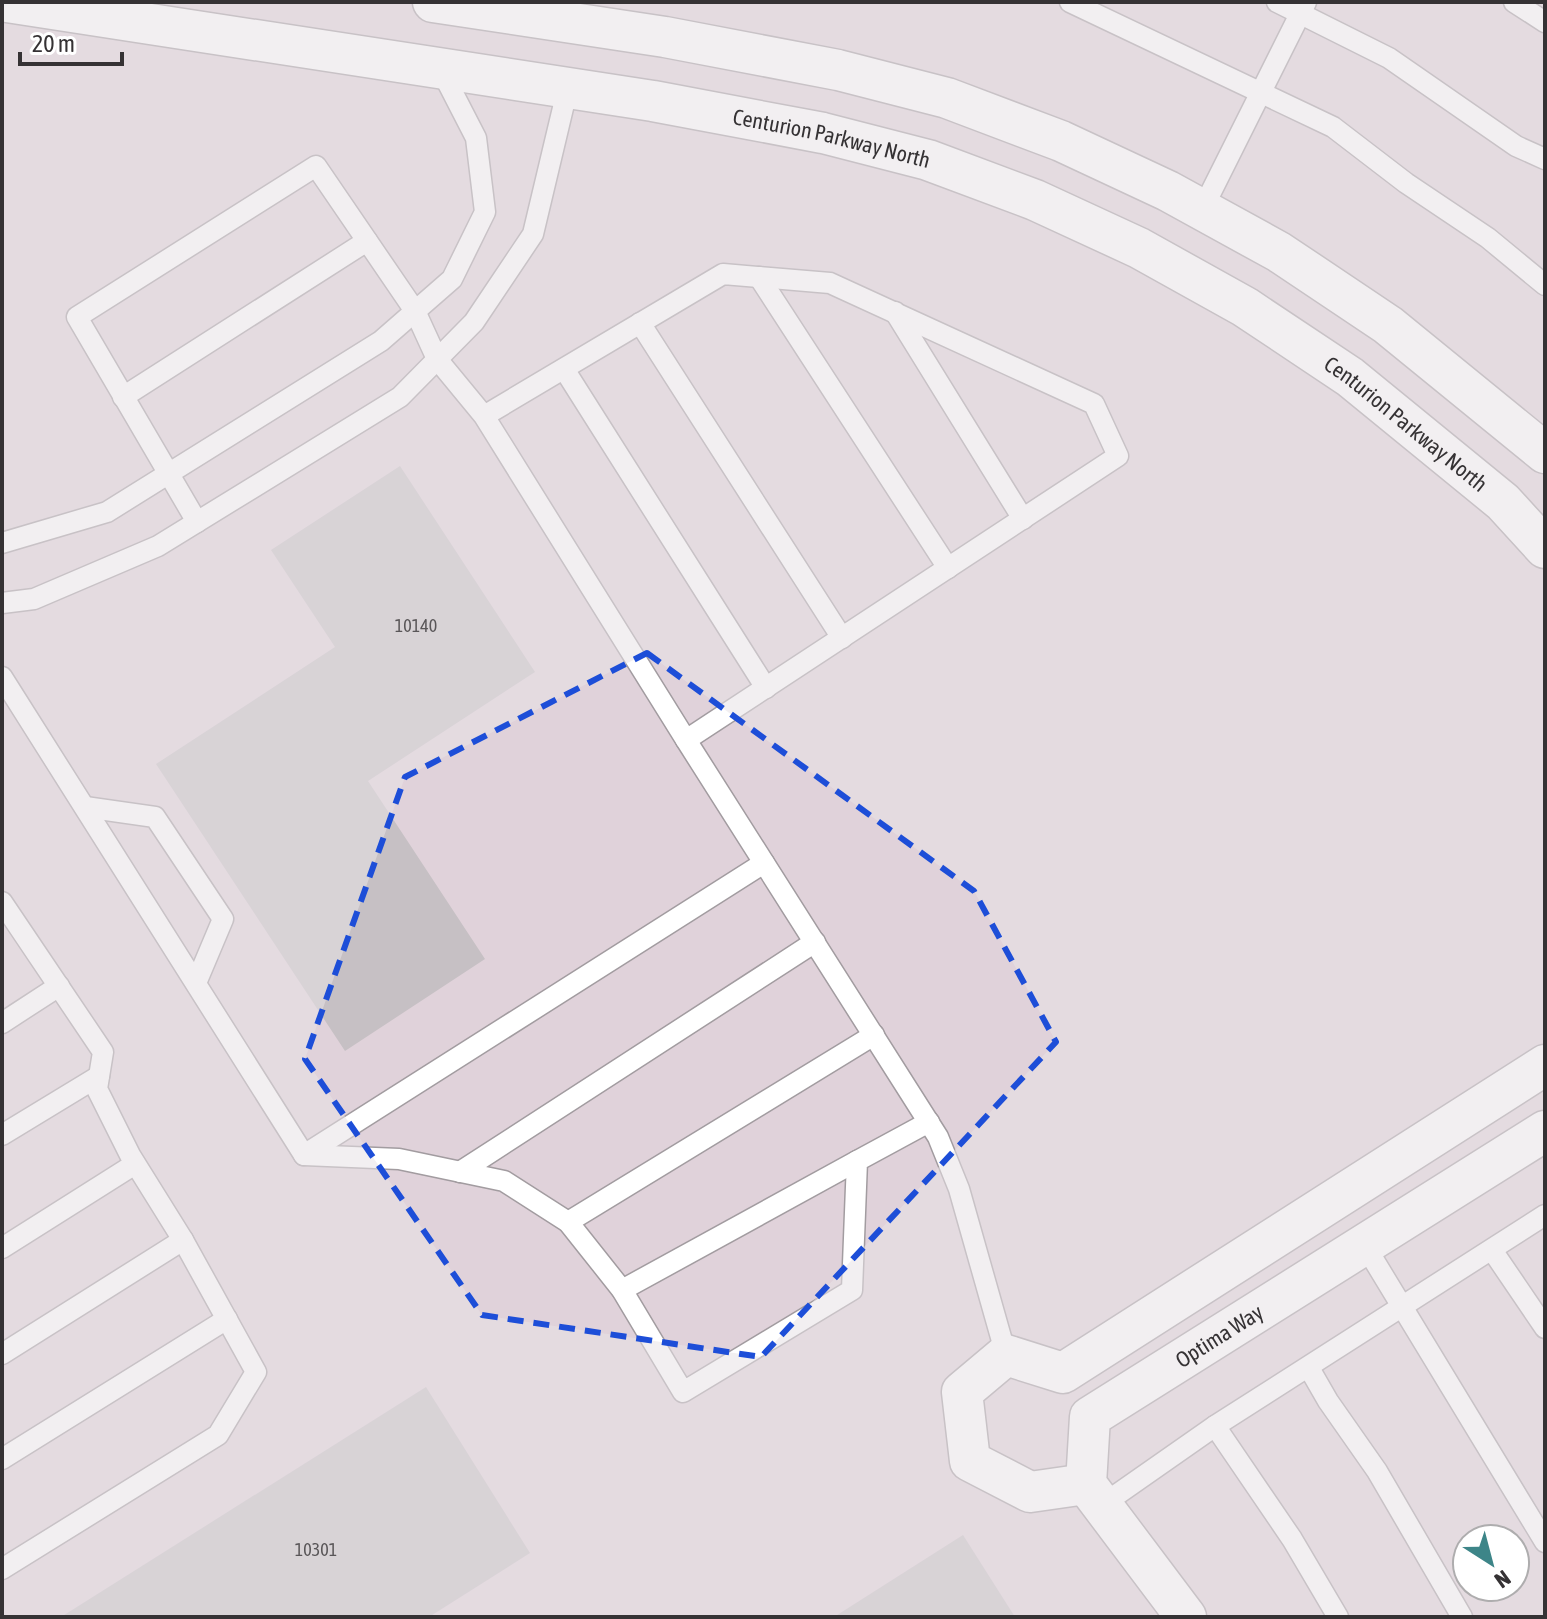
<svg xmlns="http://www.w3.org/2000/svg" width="1547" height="1619" viewBox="0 0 1547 1619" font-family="'Asap Condensed',sans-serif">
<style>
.built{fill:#e0d2da;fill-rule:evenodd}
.building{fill:#c6c0c4}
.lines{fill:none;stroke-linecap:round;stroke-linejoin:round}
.lane-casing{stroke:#a29ca0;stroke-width:23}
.street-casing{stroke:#a29ca0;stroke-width:43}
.lane{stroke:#fff;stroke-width:20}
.street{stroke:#fff;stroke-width:40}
.marked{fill:none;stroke:#1d4ed8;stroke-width:6;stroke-dasharray:16 10;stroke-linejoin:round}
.labels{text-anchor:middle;stroke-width:7;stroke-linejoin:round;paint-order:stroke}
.number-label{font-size:18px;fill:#595658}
.street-label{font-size:22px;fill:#353234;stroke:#fff}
</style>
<rect width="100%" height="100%" fill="#e8e1e5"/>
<path class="built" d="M 2,2 L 1545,2 L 1545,1617 L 2,1617 ZM 1467,1539 L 1515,1539 L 1515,1587 L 1467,1587 Z"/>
<g class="building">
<path d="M 400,466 L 535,672 L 368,781 L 485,959 L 345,1051 L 156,764 L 335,647 L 271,550 Z"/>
<path d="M 426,1387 L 530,1553 L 429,1617 L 61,1617 Z"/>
<path d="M 963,1535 L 1015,1617 L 834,1617 Z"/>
</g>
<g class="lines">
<defs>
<g id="lane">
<path d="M 1070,2 L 1333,127 L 1406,183 L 1488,238 L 1545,285"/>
<path d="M 1277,2 L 1389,58 L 1516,146 L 1545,159"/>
<path d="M 1514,2 L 1545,22"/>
<path d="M 1202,210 L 1306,2"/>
<path d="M 759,277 L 948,568"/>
<path d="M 895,312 L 1023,519"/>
<path d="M 640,323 L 842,638"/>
<path d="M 564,369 L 766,688"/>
<path d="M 123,397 L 367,241"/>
<path d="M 197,522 L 77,317 L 316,166 L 415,311 L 437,359 L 484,416 L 686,740 L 1118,456 L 1094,404 L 830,283 L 723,274 L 484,416"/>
<path d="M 2,543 L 107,512 L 381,341 L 452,279 L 485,212 L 476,138 L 440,68"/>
<path d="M 2,603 L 34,599 L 158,546 L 400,397 L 474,322 L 533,234 L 568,87"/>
<path d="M 2,677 L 304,1155 L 399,1159 L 504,1181 L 568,1222 L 622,1290 L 683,1392 L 852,1290 L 857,1161 L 929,1122"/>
<path d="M 686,740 L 938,1137 L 959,1189 L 1006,1355"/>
<path d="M 85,807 L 155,817 L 223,919 L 196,983"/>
<path d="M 2,902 L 103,1052 L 97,1089 L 130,1155 L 183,1240 L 256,1372 L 218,1435 L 2,1569"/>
<path d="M 2,1023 L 59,986"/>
<path d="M 2,1135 L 99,1076"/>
<path d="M 304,1155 L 764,863"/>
<path d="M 460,1172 L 815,942"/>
<path d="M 568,1222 L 874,1035"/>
<path d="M 1364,1244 L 1545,1542"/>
<path d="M 2,1248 L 135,1164"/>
<path d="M 1492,1250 L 1545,1328"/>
<path d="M 622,1290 L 857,1161"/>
<path d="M 2,1354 L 183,1240"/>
<path d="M 1309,1368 L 1328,1401 L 1377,1471 L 1462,1617"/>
<path d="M 1215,1426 L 1292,1539 L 1338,1617"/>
<path d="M 2,1459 L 227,1319"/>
<path d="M 1102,1505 L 1215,1426 L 1545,1215"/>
</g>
<g id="street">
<path id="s1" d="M 7,2 L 653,101 L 823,133 L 928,160 L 1035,200 L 1139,248 L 1245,307 L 1350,377 L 1503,502 L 1545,548"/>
<path d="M 433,2 L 665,37 L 838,70 L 947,98 L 1061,141 L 1168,191 L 1279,252 L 1388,325 L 1545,453"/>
<path d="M 1086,1484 L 1030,1492 L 970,1461 L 962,1392 L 1006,1355 L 1063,1373 L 1545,1065"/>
<path id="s2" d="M 1186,1617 L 1086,1484 L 1090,1417 L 1545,1131"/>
</g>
</defs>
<use href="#lane" class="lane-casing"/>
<use href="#street" class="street-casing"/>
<use href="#lane" class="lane"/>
<use href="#street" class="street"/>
</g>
<path d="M0 0H1547V1619H0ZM 647,653 L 974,891 L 1056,1042 L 761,1357 L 482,1315 L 305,1059 L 405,777 Z" fill="#e8e1e5" fill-opacity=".55" fill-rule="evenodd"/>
<path class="marked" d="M 647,653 L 974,891 L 1056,1042 L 761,1357 L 482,1315 L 305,1059 L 405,777 Z"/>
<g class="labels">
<g class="number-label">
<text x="416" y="632">10140</text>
<text x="316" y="1556">10301</text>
</g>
<g class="street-label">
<text dy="8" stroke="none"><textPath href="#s1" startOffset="836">Centurion Parkway North</textPath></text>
<text dy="8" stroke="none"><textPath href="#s1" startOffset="1484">Centurion Parkway North</textPath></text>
<text dy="8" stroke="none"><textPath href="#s2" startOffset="386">Optima Way</textPath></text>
</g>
</g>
<rect width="1547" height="1619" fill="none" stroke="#353234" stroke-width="8"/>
<g transform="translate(1491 1563) rotate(144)"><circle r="38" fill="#ffffff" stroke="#aeadae" stroke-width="2"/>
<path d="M0-6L14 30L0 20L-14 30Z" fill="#3d8588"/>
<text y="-12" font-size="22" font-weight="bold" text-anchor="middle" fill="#353234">N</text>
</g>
<path d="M20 52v12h102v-12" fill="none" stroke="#353234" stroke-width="4"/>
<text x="32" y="52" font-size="24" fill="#353234" stroke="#ffffff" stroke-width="6" paint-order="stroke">20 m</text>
</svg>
